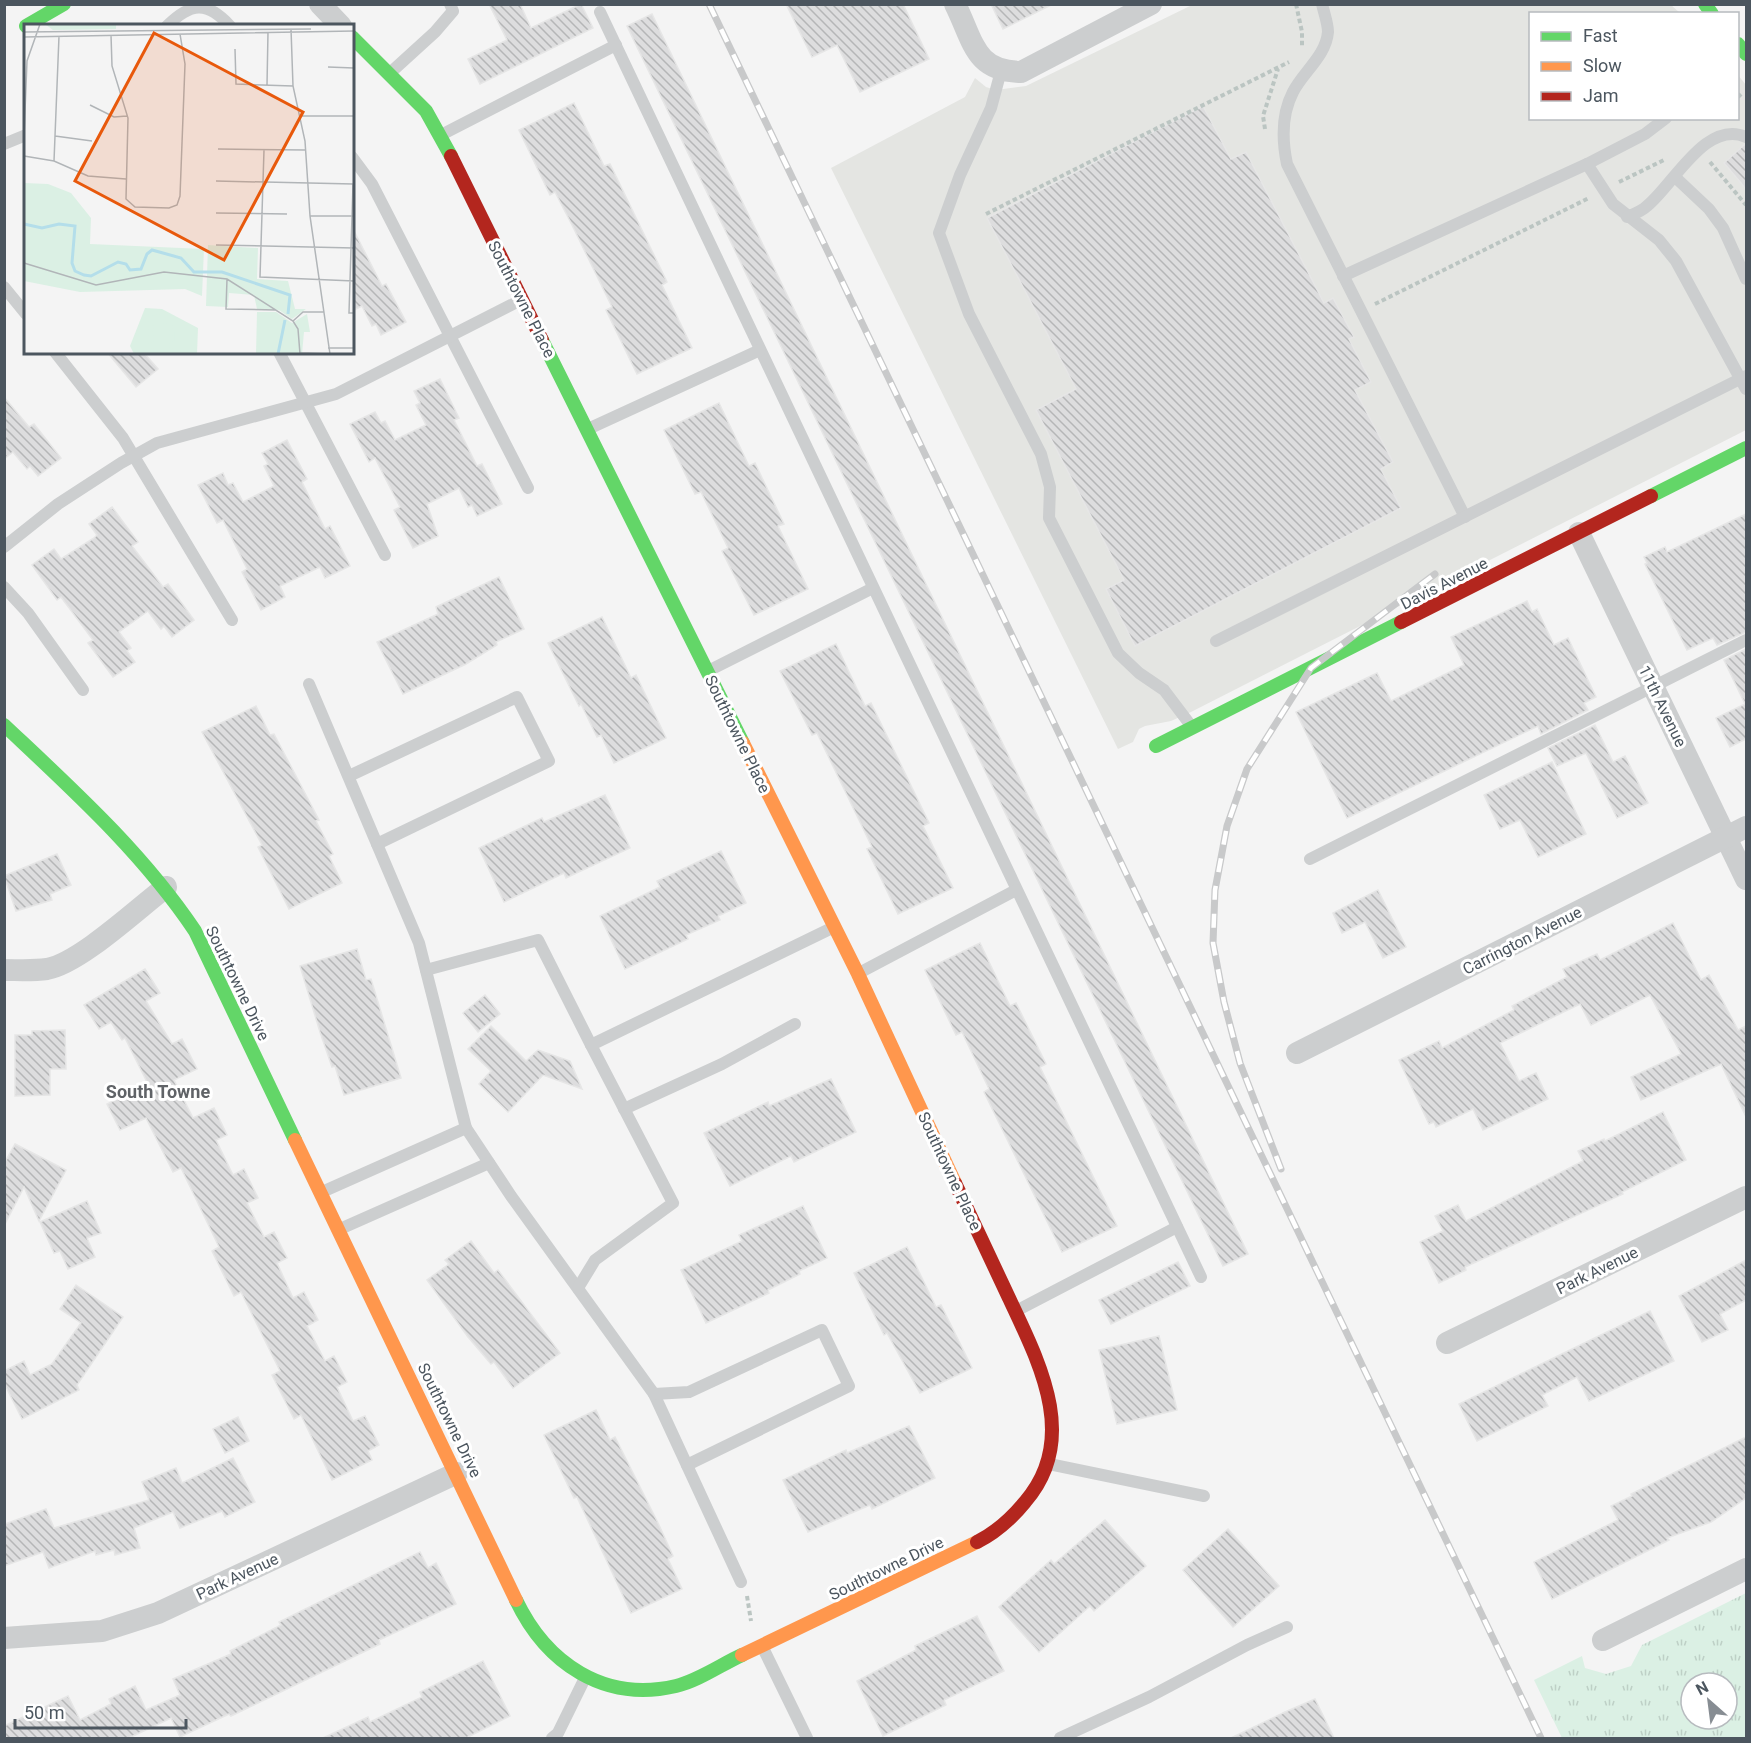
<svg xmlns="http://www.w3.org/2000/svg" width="1751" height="1743" viewBox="0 0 1751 1743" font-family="Roboto,sans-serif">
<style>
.commercial{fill:#e4e5e2}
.park{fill:url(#park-tufts);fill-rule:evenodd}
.building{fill:url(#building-back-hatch);stroke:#e6e6e6;stroke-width:1.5}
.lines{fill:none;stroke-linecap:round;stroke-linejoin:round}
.path{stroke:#bbc5c2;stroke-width:4;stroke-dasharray:4.5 3;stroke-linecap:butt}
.lane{stroke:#cccecf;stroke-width:12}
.street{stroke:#cccecf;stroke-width:22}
.fast{stroke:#63d668;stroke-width:14}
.slow{stroke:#ff974d;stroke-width:14}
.jam{stroke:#b3261e;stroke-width:14}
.rail-casing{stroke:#c8c9ca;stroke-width:7}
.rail{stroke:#fff;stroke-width:4.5;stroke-dasharray:14;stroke-linecap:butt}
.labels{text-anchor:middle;stroke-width:6;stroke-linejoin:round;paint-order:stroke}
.street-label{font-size:16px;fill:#4c565f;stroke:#fff}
.neighbourhood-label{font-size:18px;font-weight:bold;fill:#606367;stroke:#fff}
.inset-river{fill:none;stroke:#b4deea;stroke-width:3}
.inset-road{fill:none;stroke:#b1b5b8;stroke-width:1.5}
.view{fill:#e8590c;fill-opacity:0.15;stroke:#e8590c;stroke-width:3}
.inset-edge{fill:none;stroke:#4c565f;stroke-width:3}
</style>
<defs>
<pattern id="park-tufts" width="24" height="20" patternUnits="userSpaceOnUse" patternTransform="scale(1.5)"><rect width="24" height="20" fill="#dbf0e4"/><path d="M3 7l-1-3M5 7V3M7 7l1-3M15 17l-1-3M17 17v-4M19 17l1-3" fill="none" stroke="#bed0c6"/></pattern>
<pattern id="building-back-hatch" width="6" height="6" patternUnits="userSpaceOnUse" patternTransform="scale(1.5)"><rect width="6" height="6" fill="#ddddde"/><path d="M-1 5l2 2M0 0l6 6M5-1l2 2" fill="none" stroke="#b5b6b7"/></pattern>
</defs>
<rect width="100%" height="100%" fill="#f4f4f4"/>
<path class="commercial" d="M 1192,5 L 1671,5 L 1680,13 L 1530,14 L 1530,118 L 1738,118 L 1738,75 L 1746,85 L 1746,430 L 1191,712 L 1171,721 L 1145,726 L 1139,729 L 1133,742 L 1118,749 L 831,168 L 965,97 L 975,78 L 986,87 L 996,90 L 1026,86 Z"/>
<path class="park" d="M 1746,1593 L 1746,1738 L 1562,1738 L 1534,1680 L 1582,1656 L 1585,1668 L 1606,1674 L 1631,1666 L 1642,1645 ZM 1691,1683 L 1727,1683 L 1727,1719 L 1691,1719 Z"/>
<g class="building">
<path d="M 489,4 L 520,4 L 531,28 L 581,4 L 593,28 L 480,84 L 468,59 L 507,40 Z"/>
<path d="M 786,4 L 903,4 L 929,59 L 860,92 L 837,45 L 812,57 Z"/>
<path d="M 991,4 L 1053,4 L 1003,29 Z"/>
<path d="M 652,14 L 1248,1254 L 1223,1266 L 627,26 Z"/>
<path d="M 574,103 L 604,166 L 610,164 L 667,282 L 662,285 L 692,348 L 637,374 L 606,310 L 612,307 L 572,225 L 555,192 L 550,195 L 519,130 Z"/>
<path d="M 1203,106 L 1231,159 L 1246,152 L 1324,303 L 1333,298 L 1354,337 L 1349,339 L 1371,382 L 1355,390 L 1393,462 L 1381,469 L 1401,508 L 1135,646 L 1106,589 L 1124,580 L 1036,410 L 1076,389 L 987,218 Z"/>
<path d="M 1744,145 L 1746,145 L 1746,189 L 1724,163 Z"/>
<path d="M 352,227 L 382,286 L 386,284 L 406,322 L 381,335 L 376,324 L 372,326 L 362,306 L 352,311 Z"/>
<path d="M 107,352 L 143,352 L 158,369 L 136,387 Z"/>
<path d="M 440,379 L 459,418 L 454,420 L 477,466 L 482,464 L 502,504 L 477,516 L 472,505 L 468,507 L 459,488 L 427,504 L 438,536 L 413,548 L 394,510 L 400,507 L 375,458 L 369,462 L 350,424 L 375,412 L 381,423 L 385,421 L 395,440 L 426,425 L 416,405 L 420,403 L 414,391 Z"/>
<path d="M 4,397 L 29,427 L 34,424 L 61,458 L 38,476 L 30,466 L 27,469 L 13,452 L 4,459 Z"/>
<path d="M 719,403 L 749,466 L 755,463 L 784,524 L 778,526 L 808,589 L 754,615 L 722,551 L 728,548 L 701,492 L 695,494 L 664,430 Z"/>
<path d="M 287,440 L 307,479 L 302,482 L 325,529 L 330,526 L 350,566 L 325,578 L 320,567 L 280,586 L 285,597 L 261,610 L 242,572 L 247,569 L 223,520 L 217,523 L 198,485 L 223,473 L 228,485 L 233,483 L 243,502 L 274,486 L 264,466 L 268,464 L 262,453 Z"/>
<path d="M 112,507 L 138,542 L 132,546 L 163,587 L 168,584 L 194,620 L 172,637 L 164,626 L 161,629 L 148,611 L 119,632 L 131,648 L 127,651 L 135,662 L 113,677 L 88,643 L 93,640 L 61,597 L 57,600 L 32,565 L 54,549 L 61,559 L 94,538 L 97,535 L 89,524 Z"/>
<path d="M 1746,514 L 1746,632 L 1717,645 L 1713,638 L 1687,650 L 1645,564 L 1647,563 L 1644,557 L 1665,547 L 1667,552 Z"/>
<path d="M 499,577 L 524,629 L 496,642 L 497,645 L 466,664 L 403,694 L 377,642 L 438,614 L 436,607 Z"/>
<path d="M 1527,601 L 1532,612 L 1537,609 L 1554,645 L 1568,638 L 1596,697 L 1584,703 L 1588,710 L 1541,734 L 1538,726 L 1347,818 L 1296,712 L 1377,673 L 1391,701 L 1464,665 L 1451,637 Z"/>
<path d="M 602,617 L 631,678 L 636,675 L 666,738 L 614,763 L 601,735 L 597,737 L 581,704 L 579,706 L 548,643 Z"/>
<path d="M 836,644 L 865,706 L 871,703 L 929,823 L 923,826 L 953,888 L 898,914 L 867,849 L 872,847 L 817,733 L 812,735 L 780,671 Z"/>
<path d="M 1746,649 L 1746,739 L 1730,747 L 1716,718 L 1745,704 L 1724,660 Z"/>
<path d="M 256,706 L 270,735 L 274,734 L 319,820 L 316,821 L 333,854 L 329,856 L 342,883 L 289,909 L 258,847 L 262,845 L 202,732 Z"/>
<path d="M 1595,725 L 1613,762 L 1625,756 L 1648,803 L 1617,818 L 1586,753 L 1557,766 L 1548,748 Z"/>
<path d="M 1552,762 L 1586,834 L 1538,857 L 1520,820 L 1500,829 L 1484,795 Z"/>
<path d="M 605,795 L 630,848 L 566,878 L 564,873 L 504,902 L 479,848 L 542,818 L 544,822 Z"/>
<path d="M 721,851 L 746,903 L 718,916 L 720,920 L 686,935 L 688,939 L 625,969 L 600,916 L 660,887 L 657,881 Z"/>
<path d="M 57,854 L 71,885 L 50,894 L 52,900 L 16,911 L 4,876 Z"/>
<path d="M 1378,890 L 1406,947 L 1383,958 L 1365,922 L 1342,933 L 1333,913 Z"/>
<path d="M 1673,923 L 1701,980 L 1709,975 L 1738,1030 L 1746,1026 L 1746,1117 L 1721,1064 L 1641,1100 L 1631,1077 L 1681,1054 L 1650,995 L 1591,1025 L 1580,1004 L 1500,1043 L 1519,1081 L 1536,1073 L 1548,1099 L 1483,1130 L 1473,1109 L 1436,1127 L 1434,1122 L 1429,1124 L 1399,1060 L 1439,1041 L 1442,1048 L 1514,1010 L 1512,1006 L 1567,977 L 1563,969 L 1597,954 L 1600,960 Z"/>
<path d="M 980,943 L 1010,1006 L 1016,1003 L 1046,1064 L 1040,1067 L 1117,1226 L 1062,1252 L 984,1092 L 989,1089 L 962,1032 L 956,1035 L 925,970 Z"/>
<path d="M 357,949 L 366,980 L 371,979 L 401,1078 L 344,1095 L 335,1066 L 332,1067 L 320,1032 L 300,966 Z"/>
<path d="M 145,969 L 160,993 L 146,1001 L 172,1044 L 182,1039 L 197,1069 L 174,1080 L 193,1118 L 214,1108 L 227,1135 L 216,1140 L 233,1175 L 244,1169 L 258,1198 L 247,1203 L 264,1237 L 274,1232 L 287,1258 L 277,1263 L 293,1298 L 304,1292 L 318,1320 L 307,1326 L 325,1361 L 334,1356 L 347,1382 L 337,1387 L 353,1421 L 365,1416 L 379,1445 L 368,1451 L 372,1460 L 332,1480 L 301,1415 L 294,1419 L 272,1375 L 280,1371 L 241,1292 L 234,1296 L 212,1251 L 219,1247 L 181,1168 L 173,1172 L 146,1118 L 120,1130 L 107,1104 L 148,1084 L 125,1038 L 122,1040 L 111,1022 L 99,1029 L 84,1005 Z"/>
<path d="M 485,995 L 500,1014 L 478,1032 L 463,1013 Z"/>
<path d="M 491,1026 L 526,1061 L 538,1050 L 570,1061 L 582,1089 L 543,1075 L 508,1112 L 479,1084 L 491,1071 L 468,1049 Z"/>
<path d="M 65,1030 L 66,1069 L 50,1069 L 50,1095 L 15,1096 L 15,1035 L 32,1035 L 32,1031 Z"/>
<path d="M 831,1079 L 856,1132 L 794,1162 L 791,1156 L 730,1186 L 704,1133 L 768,1102 L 769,1106 Z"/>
<path d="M 1663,1112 L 1686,1160 L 1622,1192 L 1623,1194 L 1465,1267 L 1466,1270 L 1439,1283 L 1420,1242 L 1443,1231 L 1435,1216 L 1458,1205 L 1466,1221 L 1583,1161 L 1578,1151 L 1604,1139 L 1605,1141 Z"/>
<path d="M 15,1144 L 66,1170 L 39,1221 L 24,1187 L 4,1226 L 4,1164 Z"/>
<path d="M 87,1201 L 101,1233 L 87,1238 L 95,1257 L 68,1269 L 60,1251 L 54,1253 L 40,1222 Z"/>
<path d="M 803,1206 L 827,1258 L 799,1271 L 800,1274 L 768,1290 L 769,1293 L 706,1323 L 681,1270 L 742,1241 L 739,1235 Z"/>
<path d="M 471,1241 L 494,1273 L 498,1270 L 560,1353 L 513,1388 L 494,1362 L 491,1364 L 468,1337 L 427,1280 L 449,1264 L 445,1260 Z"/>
<path d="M 907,1247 L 936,1307 L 941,1305 L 972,1368 L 920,1393 L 887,1333 L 884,1335 L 854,1273 Z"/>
<path d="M 1746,1260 L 1746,1300 L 1720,1314 L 1728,1330 L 1702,1342 L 1679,1296 Z"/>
<path d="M 1178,1262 L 1190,1286 L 1111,1324 L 1099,1300 Z"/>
<path d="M 76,1285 L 123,1317 L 77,1385 L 79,1390 L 22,1419 L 4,1383 L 4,1371 L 24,1361 L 30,1375 L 52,1364 L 81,1323 L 60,1309 Z"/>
<path d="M 1650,1311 L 1674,1361 L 1589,1401 L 1577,1377 L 1542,1395 L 1548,1406 L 1477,1441 L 1459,1404 Z"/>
<path d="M 1159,1336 L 1177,1410 L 1117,1424 L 1099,1350 Z"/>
<path d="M 596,1410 L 610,1440 L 615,1437 L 659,1525 L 673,1556 L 668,1559 L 682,1589 L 631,1613 L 577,1497 L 574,1498 L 544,1435 Z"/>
<path d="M 238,1417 L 249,1441 L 225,1453 L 213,1429 Z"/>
<path d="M 909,1426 L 935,1478 L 872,1509 L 870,1505 L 808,1532 L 783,1480 L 846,1450 L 847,1453 Z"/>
<path d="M 1746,1437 L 1746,1498 L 1711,1522 L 1667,1538 L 1669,1540 L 1552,1599 L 1534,1562 L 1618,1520 L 1611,1506 L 1632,1496 L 1631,1494 Z"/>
<path d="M 233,1458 L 255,1502 L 225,1517 L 222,1511 L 180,1528 L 173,1512 L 134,1528 L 140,1548 L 115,1555 L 114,1550 L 96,1555 L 95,1551 L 49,1568 L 43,1552 L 4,1566 L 5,1524 L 46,1509 L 54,1528 L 149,1500 L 142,1482 L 176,1468 L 182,1483 Z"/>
<path d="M 1105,1520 L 1146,1566 L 1094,1611 L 1090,1606 L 1039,1652 L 999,1607 L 1051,1560 L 1054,1564 Z"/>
<path d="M 1228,1529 L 1279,1586 L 1233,1627 L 1183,1570 Z"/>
<path d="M 420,1552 L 428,1568 L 436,1563 L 456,1604 L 379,1640 L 380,1644 L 231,1716 L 229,1714 L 180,1737 L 171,1718 L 129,1738 L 4,1738 L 4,1726 L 68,1696 L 80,1720 L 111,1704 L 109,1699 L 135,1686 L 146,1710 L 180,1695 L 173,1679 L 231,1654 L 230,1651 L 281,1625 L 279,1622 Z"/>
<path d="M 977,1616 L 1004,1671 L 944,1700 L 946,1705 L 883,1736 L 857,1681 L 916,1650 L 915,1646 Z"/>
<path d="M 483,1661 L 510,1716 L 466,1738 L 323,1738 L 368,1717 L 370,1722 L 422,1697 L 420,1692 Z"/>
<path d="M 1315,1699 L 1334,1738 L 1231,1738 L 1285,1712 Z"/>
</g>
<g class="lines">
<g class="path">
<path d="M 1296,4 L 1302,32 L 1302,47"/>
<path d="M 1738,97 L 1741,94"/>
<path d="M 1265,129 L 1263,116 L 1278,69"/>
<path d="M 1710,162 L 1746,205"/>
<path d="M 1619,182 L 1664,160"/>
<path d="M 986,214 L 1289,62"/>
<path d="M 1375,304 L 1589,198"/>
<path d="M 747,1596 L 751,1621"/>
</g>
<g class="lane">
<path d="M 1322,4 C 1324,13 1328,23 1328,32 C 1326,56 1303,72 1293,92 C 1281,115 1282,140 1287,164 L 1465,517"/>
<path d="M 600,12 L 1201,1277"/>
<path d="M 167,26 C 191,2 207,1 230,26"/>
<path d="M 1001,71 L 991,108 L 960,175 L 939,233 L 969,314 L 1041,454 L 1050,487 L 1049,518 L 1118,653 L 1139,673 L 1164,690 L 1192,727"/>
<path d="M 390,73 L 435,32 L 453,11 L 450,4"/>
<path d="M 441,135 L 616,45"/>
<path d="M 4,144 L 26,135"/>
<path d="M 352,157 L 372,184 L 528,488"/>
<path d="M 1587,164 L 1613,204 L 1659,240 L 1676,261 L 1746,389"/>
<path d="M 1675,177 L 1709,209 L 1723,228 L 1746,279"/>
<path d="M 1627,217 C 1634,214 1642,211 1647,206 C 1674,184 1706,119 1746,137"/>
<path d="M 1343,276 L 1587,164 L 1645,134 L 1666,118"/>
<path d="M 4,287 L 26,314"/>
<path d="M 55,352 L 123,438 L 232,620"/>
<path d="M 279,352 L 385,555"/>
<path d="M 588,429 L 760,350"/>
<path d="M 4,547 L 58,504 L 121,463 L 157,443 L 336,394 L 521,300"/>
<path d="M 4,587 L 28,613 L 83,690"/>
<path d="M 1216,641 L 1746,376"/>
<path d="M 708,671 L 873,588"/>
<path d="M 309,684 L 419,943 L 466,1128 L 511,1196 L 654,1394 L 741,1582"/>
<path d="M 349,776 L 517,697 L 549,761 L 377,844"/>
<path d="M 1310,859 L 1746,640"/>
<path d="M 426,970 L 538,940 L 591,1045"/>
<path d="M 859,973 L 1016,890"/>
<path d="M 624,1109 L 722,1064 L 795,1024"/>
<path d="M 322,1192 L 466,1128"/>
<path d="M 340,1229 L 489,1163"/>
<path d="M 578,1288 L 595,1260 L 673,1203 L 591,1045 L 834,927"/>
<path d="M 1016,1311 L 1177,1227"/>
<path d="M 654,1394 L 689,1392 L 822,1330 L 849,1386 L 687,1465"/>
<path d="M 1049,1464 L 1204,1496"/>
<path d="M 762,1646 L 807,1738"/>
<path d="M 552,1738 L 558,1733 L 585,1678"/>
<path d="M 1060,1738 L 1149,1697 L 1247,1645 L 1287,1627"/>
</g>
<g class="street">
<path d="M 320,4 L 341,26"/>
<path d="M 955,4 C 974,42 974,71 1021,72 L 1151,4"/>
<path d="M 1579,533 L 1746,879"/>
<path d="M 4,970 C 18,970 33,971 47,969 C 80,963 137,909 166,887"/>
<path d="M 1297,1053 L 1746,827"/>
<path d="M 1447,1343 L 1746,1197"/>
<path d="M 4,1638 L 102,1631 L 158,1613 L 457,1473"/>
<path d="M 1603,1640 L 1746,1569"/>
</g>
<g class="fast">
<path d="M 1705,4 L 1712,14"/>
<path d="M 26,26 L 64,4"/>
<path d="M 352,37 L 426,111 L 451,156"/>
<path d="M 1738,44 L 1746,54"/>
<path d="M 542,340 L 743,743"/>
<path d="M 1651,496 L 1746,448"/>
<path d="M 4,725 C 73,790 142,852 195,931 L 295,1140"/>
<path d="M 1156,746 L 1401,622"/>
<path d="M 516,1600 C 546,1663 604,1703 676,1686 C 698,1681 722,1664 742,1655"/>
</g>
<g class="slow">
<path d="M 743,743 L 858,974 L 955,1183"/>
<path d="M 295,1140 L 516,1600"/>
<path d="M 742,1655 L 977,1542"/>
</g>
<g class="jam">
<path d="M 451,156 L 542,340"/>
<path d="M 1401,622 L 1651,496"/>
<path d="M 955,1183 C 973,1221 991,1260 1009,1298 C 1039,1362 1080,1439 1025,1502 C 1011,1519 997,1532 977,1542"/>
</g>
<defs>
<g id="rail">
<path d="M 709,4 L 1541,1738"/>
<path d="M 1281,1169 L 1240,1063 L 1224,1002 L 1213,943 L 1215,890 L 1227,826 L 1247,769 L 1311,668 L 1435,574"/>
</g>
</defs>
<use href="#rail" class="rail-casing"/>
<use href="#rail" class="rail"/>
</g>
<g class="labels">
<g class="street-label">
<text transform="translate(522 299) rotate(63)" y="6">Southtowne Place</text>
<text transform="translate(1444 583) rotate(-27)" y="6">Davis Avenue</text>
<text transform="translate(1663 706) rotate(64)" y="6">11th Avenue</text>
<text transform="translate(738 734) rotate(64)" y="6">Southtowne Place</text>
<text transform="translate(1522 940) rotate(-27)" y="6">Carrington Avenue</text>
<text transform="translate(238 983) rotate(64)" y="6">Southtowne Drive</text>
<text transform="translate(950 1171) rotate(65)" y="6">Southtowne Place</text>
<text transform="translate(1597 1270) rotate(-26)" y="6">Park Avenue</text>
<text transform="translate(450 1420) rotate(64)" y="6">Southtowne Drive</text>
<text transform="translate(886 1568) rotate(-26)" y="6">Southtowne Drive</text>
<text transform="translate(237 1576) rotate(-25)" y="6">Park Avenue</text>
</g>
<g class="neighbourhood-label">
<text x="158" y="1098">South Towne</text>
</g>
</g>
<g transform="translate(24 24)">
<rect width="330" height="330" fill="#f4f4f4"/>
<path d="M 0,159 L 24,160 L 47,169 L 67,194 L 66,220 L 180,225 L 178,272 L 161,265 L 56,268 L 0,257 ZM 184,221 L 234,224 L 233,255 L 264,257 L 271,285 L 282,285 L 268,295 L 255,286 L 233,285 L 230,271 L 205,269 L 204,283 L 182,282 ZM 121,284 L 138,285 L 174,304 L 173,330 L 110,330 L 106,322 ZM 233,288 L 252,288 L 268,299 L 283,290 L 286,308 L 280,308 L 278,330 L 232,330 Z" fill="#dbf0e4"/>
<path d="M 21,0 L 92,0 L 92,5 L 29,6 ZM 125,287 L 129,292 L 142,288 L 150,294 L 151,330 L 148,330 L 149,299 L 139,291 L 129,296 L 127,330 L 124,330 ZM 130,299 L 146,300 L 145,330 L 129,330 Z" fill="#dbf0e4"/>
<path class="inset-river" d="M 0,200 L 18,204 L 35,200 L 51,202 L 48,239 L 51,247 L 60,251 L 67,252 L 94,238 L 102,240 L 106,246 L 117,245 L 123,230 L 128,226 L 157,234 L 170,248 L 198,248 L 266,271 L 264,290M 254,330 L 261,296"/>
<path class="inset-road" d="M 267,5 L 269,62 L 281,117 L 286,192 L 306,330M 0,8 L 287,5M 87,11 L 88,42 L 104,94 L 102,175 L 111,183 L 145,184 L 153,181 L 156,172 L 161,40 L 156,10M 0,13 L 330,7M 211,25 L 212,60 L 269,62M 304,43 L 330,44M 243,61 L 244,8M 66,81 L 90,93 L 103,92M 276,92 L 330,92M 0,112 L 3,37 L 16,0M 31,112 L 68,117M 194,125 L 282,126M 240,126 L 236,253 L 330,257M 0,132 L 30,137 L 64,152 L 102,155M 30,137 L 35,12M 192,157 L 329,160 L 325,289 L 330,289M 192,189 L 263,190M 286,192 L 329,192M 192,221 L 330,224M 0,239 L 72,261 L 140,248 L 203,255 L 269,297 L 274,305 L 276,330M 203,255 L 202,285 L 252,286M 269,297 L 279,288 L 300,288M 304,324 L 330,324M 276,329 L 306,330"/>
<path class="view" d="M 130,9 L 279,88 L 200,236 L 51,157 Z"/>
<rect width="330" height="330" class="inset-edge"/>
</g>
<rect width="1751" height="1743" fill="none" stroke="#4c565f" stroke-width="12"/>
<rect x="1529" y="12" width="210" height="108" fill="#ffffff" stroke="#b7bbbf" stroke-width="1.5"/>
<rect x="1541" y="32" width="30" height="9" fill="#63d668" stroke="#b7bbbf" stroke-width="1.5"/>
<text x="1583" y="42" font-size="18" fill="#4c565f">Fast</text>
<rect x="1541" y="62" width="30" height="9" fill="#ff974d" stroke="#b7bbbf" stroke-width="1.5"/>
<text x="1583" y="72" font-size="18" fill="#4c565f">Slow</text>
<rect x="1541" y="92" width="30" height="9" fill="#b3261e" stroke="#b7bbbf" stroke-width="1.5"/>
<text x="1583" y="102" font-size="18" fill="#4c565f">Jam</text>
<g transform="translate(1709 1701) rotate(332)"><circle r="28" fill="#ffffff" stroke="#b7bbbf" stroke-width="1.5"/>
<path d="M0-4.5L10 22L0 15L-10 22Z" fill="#878d93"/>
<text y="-9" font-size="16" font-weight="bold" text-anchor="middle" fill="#4c565f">N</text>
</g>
<path d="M15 1719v9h171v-9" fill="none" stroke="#4c565f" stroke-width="3"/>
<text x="24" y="1719" font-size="18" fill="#4c565f" stroke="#ffffff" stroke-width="4.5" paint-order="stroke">50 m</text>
</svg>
